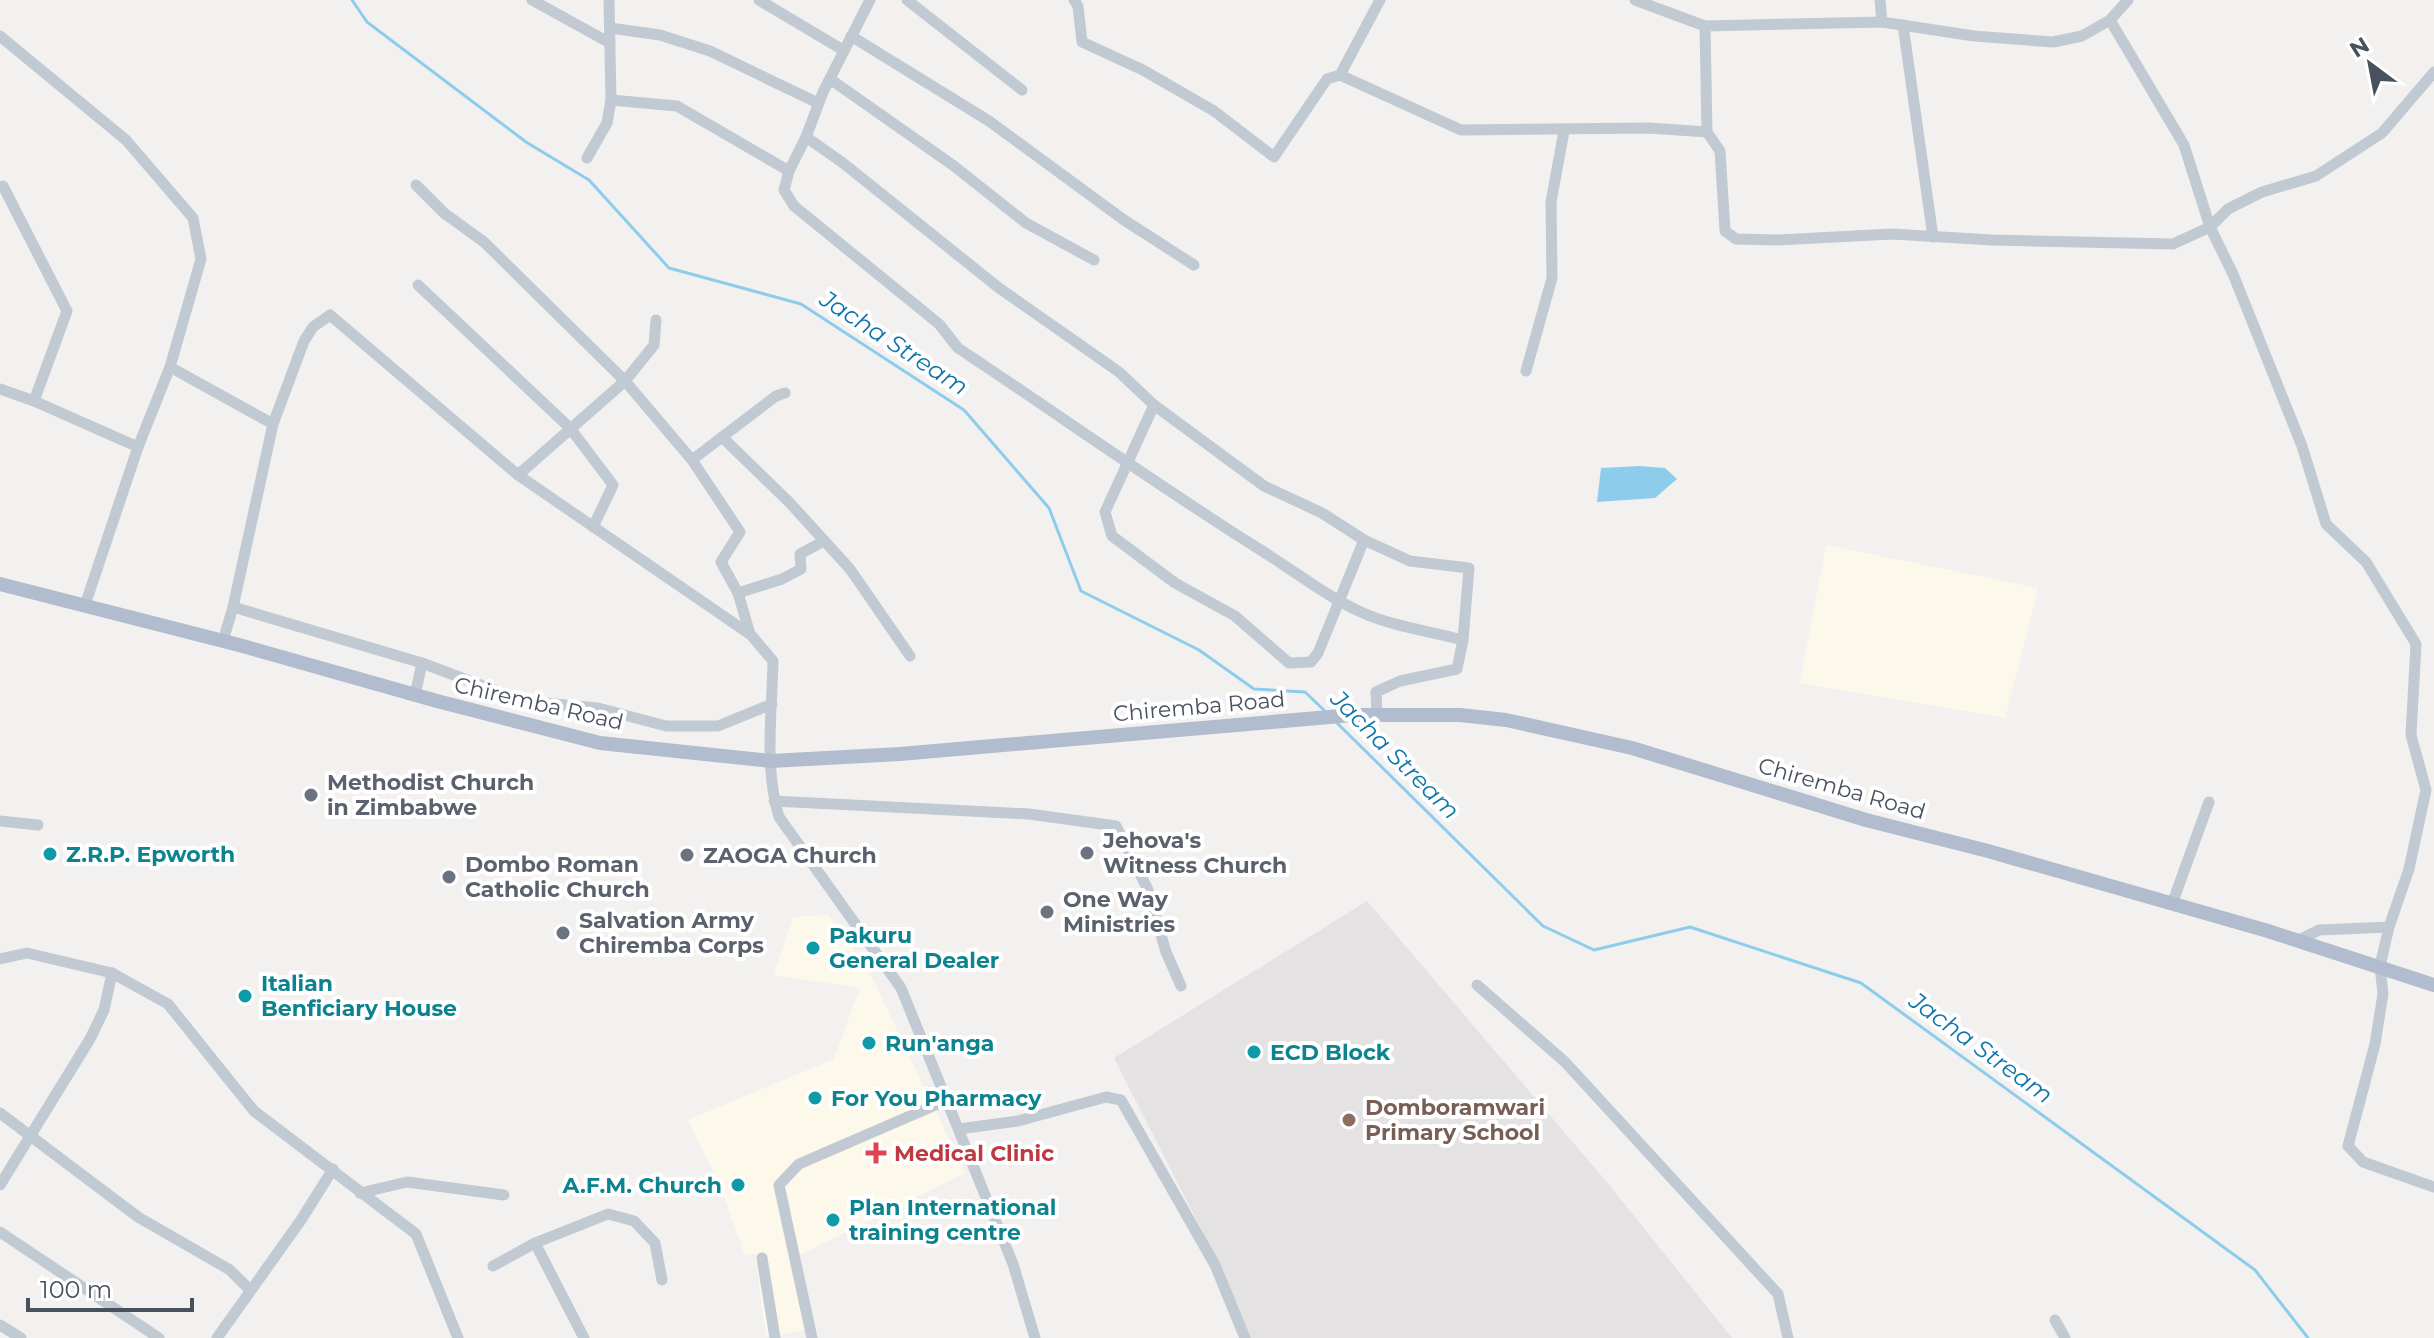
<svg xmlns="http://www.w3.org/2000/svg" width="2434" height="1338" viewBox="0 0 2434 1338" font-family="Montserrat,sans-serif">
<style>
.commercial{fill:#fcf9eb}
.education{fill:#e4e2e2}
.water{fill:#8ecceb}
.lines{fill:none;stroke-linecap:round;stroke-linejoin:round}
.stream{stroke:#8ecceb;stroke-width:3}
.minor{stroke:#c1c9d2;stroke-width:11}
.major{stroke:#b1bcce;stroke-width:14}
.worship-dot{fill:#6b7280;stroke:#fff;stroke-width:3}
.culture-dot{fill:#0f9aa8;stroke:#fff;stroke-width:3}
.education-dot{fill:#8d6e63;stroke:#fff;stroke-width:3}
.health-dot{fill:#e0444e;stroke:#fff;stroke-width:3}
.labels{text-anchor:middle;stroke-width:8;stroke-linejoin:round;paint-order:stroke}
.street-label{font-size:22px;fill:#48515e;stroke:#fff}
.worship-label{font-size:22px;font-weight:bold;fill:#5b616d;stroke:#fff;text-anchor:start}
.culture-label{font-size:22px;font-weight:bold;fill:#0d838f;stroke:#fff;text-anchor:start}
.education-label{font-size:22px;font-weight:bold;fill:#785e54;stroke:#fff;text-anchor:start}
.health-label{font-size:22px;font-weight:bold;fill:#be3a42;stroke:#fff;text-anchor:start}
.water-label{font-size:24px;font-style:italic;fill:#0f76ab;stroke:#fff}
</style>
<rect width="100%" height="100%" fill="#f3f1f0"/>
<g class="commercial">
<path d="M 1826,545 L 2038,588 L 2005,718 L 1800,683 Z"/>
<path d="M 828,915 L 868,969 L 965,1173 L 798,1256 L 810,1329 L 766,1337 L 755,1253 L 745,1256 L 720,1185 L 688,1120 L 834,1059 L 860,988 L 774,975 L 793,917 Z"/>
</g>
<path class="education" d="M 1367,901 L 1606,1181 L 1732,1338 L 1249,1338 L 1221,1268 L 1114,1058 Z"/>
<path class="water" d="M 1639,466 L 1665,468 L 1677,479 L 1655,498 L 1597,502 L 1601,468 Z"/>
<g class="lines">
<g class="stream">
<path d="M 352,0 L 367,22 L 526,142 L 589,180 L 669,268 L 801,304 L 964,410 L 1049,508 L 1081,591 L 1199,650 L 1254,689 L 1305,692 L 1326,712"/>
<path d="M 1335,721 L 1543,926 L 1594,950 L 1690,927 L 1861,983 L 2255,1270 L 2308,1338"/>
</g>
<g class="minor">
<path d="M 532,0 L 610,43"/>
<path d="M 759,0 L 843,50"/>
<path d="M 870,0 L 823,92 L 806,137 L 789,171 L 784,190 L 794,206 L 939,324 L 958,348 C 1059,415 1157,485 1259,549 C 1293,570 1327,597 1363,613 C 1395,627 1430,631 1463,640"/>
<path d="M 907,0 L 1022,90"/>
<path d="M 1074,0 L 1078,6 L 1082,42 L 1143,70 L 1214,111 L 1274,157 L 1327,79 L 1340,75 L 1380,0"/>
<path d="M 1635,0 L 1705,26 L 1882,22 L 1974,36 L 2053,42 L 2082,36 L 2110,20 L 2128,0"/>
<path d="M 1880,0 L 1882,22"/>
<path d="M 2110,20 L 2184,145 L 2210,227 L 2233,274 L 2302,446 L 2326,524 L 2366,562 L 2416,644 L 2411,735 L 2426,790 L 2409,869 L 2389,927 L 2319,930 L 2299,940"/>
<path d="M 1903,25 L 1933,237"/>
<path d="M 1705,26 L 1707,132 L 1720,151 L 1725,231 L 1736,239 L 1777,240 L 1892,234 L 1992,240 L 2173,244 L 2210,227 L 2228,209 L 2262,192 L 2316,176 L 2382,133 L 2434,72"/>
<path d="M 610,28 L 660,35 L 710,51 L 818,103"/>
<path d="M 0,36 L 126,140 L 193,218 L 201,259 L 170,367 L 138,447 L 85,605"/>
<path d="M 851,36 L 989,121 L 1124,220 L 1194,265"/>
<path d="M 1340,75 L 1461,130 L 1649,128 L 1707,132"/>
<path d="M 830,79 L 954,166 L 1026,223 L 1094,260"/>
<path d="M 611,100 L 677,106 L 789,171"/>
<path d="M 806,137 L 843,163 L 999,288 L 1119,372 L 1154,405 L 1264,486 L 1322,513 L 1364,540 L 1410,561 L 1469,568 L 1463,640 L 1457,669 L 1400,681 L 1376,692 L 1377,715"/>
<path d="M 587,158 L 607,123 L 611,100 L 609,0"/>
<path d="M 416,185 L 444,213 L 484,242 L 625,381 L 692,460 L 740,532 L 721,562 L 738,593 L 750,634"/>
<path d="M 3,186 L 67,311 L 34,401"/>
<path d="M 418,285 L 570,428 L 613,485 L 593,527"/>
<path d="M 170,367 L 273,424"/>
<path d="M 1526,371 L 1552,278 L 1551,202 L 1564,131"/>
<path d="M 0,389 L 34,401 L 138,447"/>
<path d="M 1154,405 L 1105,512 L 1112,536 L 1175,583 L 1235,616 L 1289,663 L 1311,662 L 1318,653 L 1364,540"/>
<path d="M 722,437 L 789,502 L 850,569 L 910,656"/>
<path d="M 692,460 L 776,396 L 785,393"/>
<path d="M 518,475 L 625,381 L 654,345 L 656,320"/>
<path d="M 738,593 L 782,579 L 801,569 L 800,554 L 824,541"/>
<path d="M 233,607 L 422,663 L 523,701 L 598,708 L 666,726 L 718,726 L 772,704"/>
<path d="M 223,641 L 233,607 L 273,424 L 304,341 L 313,327 L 330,315 L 518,475 L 751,635 L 773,661 C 772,712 764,768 779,817 L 901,988 L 1013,1264 L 1035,1338"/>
<path d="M 415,695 L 422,663"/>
<path d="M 774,801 L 1029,814 L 1116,826 L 1148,890 L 1166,952 L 1181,986"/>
<path d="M 0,821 L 38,825"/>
<path d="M 2172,904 L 2209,802"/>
<path d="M 2389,927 L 2380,966 L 2383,994 L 2375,1044 L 2348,1146 L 2363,1162 L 2434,1187"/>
<path d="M 0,959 L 27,953 L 112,973 L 168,1004 L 254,1111 L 416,1234 L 458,1338"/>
<path d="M 1477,985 L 1565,1062 L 1778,1294 L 1788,1338"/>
<path d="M 0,1113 L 138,1217 L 230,1270 L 250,1290"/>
<path d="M 959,1129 L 1018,1121 L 1106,1097 L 1121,1100 L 1215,1265 L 1245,1338"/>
<path d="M 0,1185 L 90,1039 L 104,1010 L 112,973"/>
<path d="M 360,1193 L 407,1182 L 504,1195"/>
<path d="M 0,1232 L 159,1338"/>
<path d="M 762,1258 L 775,1338"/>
<path d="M 493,1266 L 535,1243"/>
<path d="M 2055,1320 L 2065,1338"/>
<path d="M 0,1325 L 21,1338"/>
<path d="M 217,1338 L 301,1220 L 333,1169"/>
<path d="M 584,1338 L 535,1243 L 608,1214 L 634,1221 L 655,1243 L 662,1280"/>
<path d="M 812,1338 L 779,1185 L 799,1164 L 947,1100"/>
</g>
<path class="major" d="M 0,584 L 239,645 L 437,701 L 600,743 L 771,761 L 900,754 L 1353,715 L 1460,715 L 1506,720 L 1632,748 L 1866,820 L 1988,851 L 2268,931 L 2434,985"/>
</g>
<g class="worship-dot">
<circle cx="311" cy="795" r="8"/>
<circle cx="1087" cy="853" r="8"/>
<circle cx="687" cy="855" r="8"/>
<circle cx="449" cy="877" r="8"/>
<circle cx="1047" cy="912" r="8"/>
<circle cx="563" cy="933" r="8"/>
</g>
<g class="culture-dot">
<circle cx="50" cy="854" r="8"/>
<circle cx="813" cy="948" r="8"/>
<circle cx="245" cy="996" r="8"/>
<circle cx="869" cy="1043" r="8"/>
<circle cx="1254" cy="1052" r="8"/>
<circle cx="815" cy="1098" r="8"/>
<circle cx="738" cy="1185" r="8"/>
<circle cx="833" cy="1220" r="8"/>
</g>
<circle class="education-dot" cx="1349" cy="1120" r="8"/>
<path class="health-dot" d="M872 1141h8v8h8v8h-8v8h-8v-8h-8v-8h8z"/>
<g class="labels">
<g class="street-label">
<text transform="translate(539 703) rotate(13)" y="8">Chiremba Road</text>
<text transform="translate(1199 706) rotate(-5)" y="8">Chiremba Road</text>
<text transform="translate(1842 788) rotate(16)" y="8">Chiremba Road</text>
</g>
<g class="worship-label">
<text x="327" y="790">Methodist Church<tspan x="327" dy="25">in Zimbabwe</tspan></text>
<text x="1103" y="848">Jehova's<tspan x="1103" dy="25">Witness Church</tspan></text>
<text x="703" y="863">ZAOGA Church</text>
<text x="465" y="872">Dombo Roman<tspan x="465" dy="25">Catholic Church</tspan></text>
<text x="1063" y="907">One Way<tspan x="1063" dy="25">Ministries</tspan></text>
<text x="579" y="928">Salvation Army<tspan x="579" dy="25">Chiremba Corps</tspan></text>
</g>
<g class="culture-label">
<text x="66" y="862">Z.R.P. Epworth</text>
<text x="829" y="943">Pakuru<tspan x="829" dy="25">General Dealer</tspan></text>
<text x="261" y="991">Italian<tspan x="261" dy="25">Benficiary House</tspan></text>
<text x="885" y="1051">Run'anga</text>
<text x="1270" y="1060">ECD Block</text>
<text x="831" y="1106">For You Pharmacy</text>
<text x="722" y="1193" text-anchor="end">A.F.M. Church</text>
<text x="849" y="1215">Plan International<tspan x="849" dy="25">training centre</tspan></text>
</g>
<g class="education-label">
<text x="1365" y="1115">Domboramwari<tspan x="1365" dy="25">Primary School</tspan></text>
</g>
<g class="health-label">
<text x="894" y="1161">Medical Clinic</text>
</g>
<g class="water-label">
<text transform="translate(894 343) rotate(33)" y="8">Jacha Stream</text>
<text transform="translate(1395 755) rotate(45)" y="8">Jacha Stream</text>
<text transform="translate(1981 1048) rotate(36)" y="8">Jacha Stream</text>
</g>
</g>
<g transform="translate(2370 64) rotate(328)" stroke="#ffffff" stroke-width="6" paint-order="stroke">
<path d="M0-6L14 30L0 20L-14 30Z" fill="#48515e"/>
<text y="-12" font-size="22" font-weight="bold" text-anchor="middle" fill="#48515e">N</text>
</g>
<path d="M28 1298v12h164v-12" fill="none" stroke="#48515e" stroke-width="4"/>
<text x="40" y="1298" font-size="24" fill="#48515e" stroke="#ffffff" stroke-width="6" paint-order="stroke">100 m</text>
</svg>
